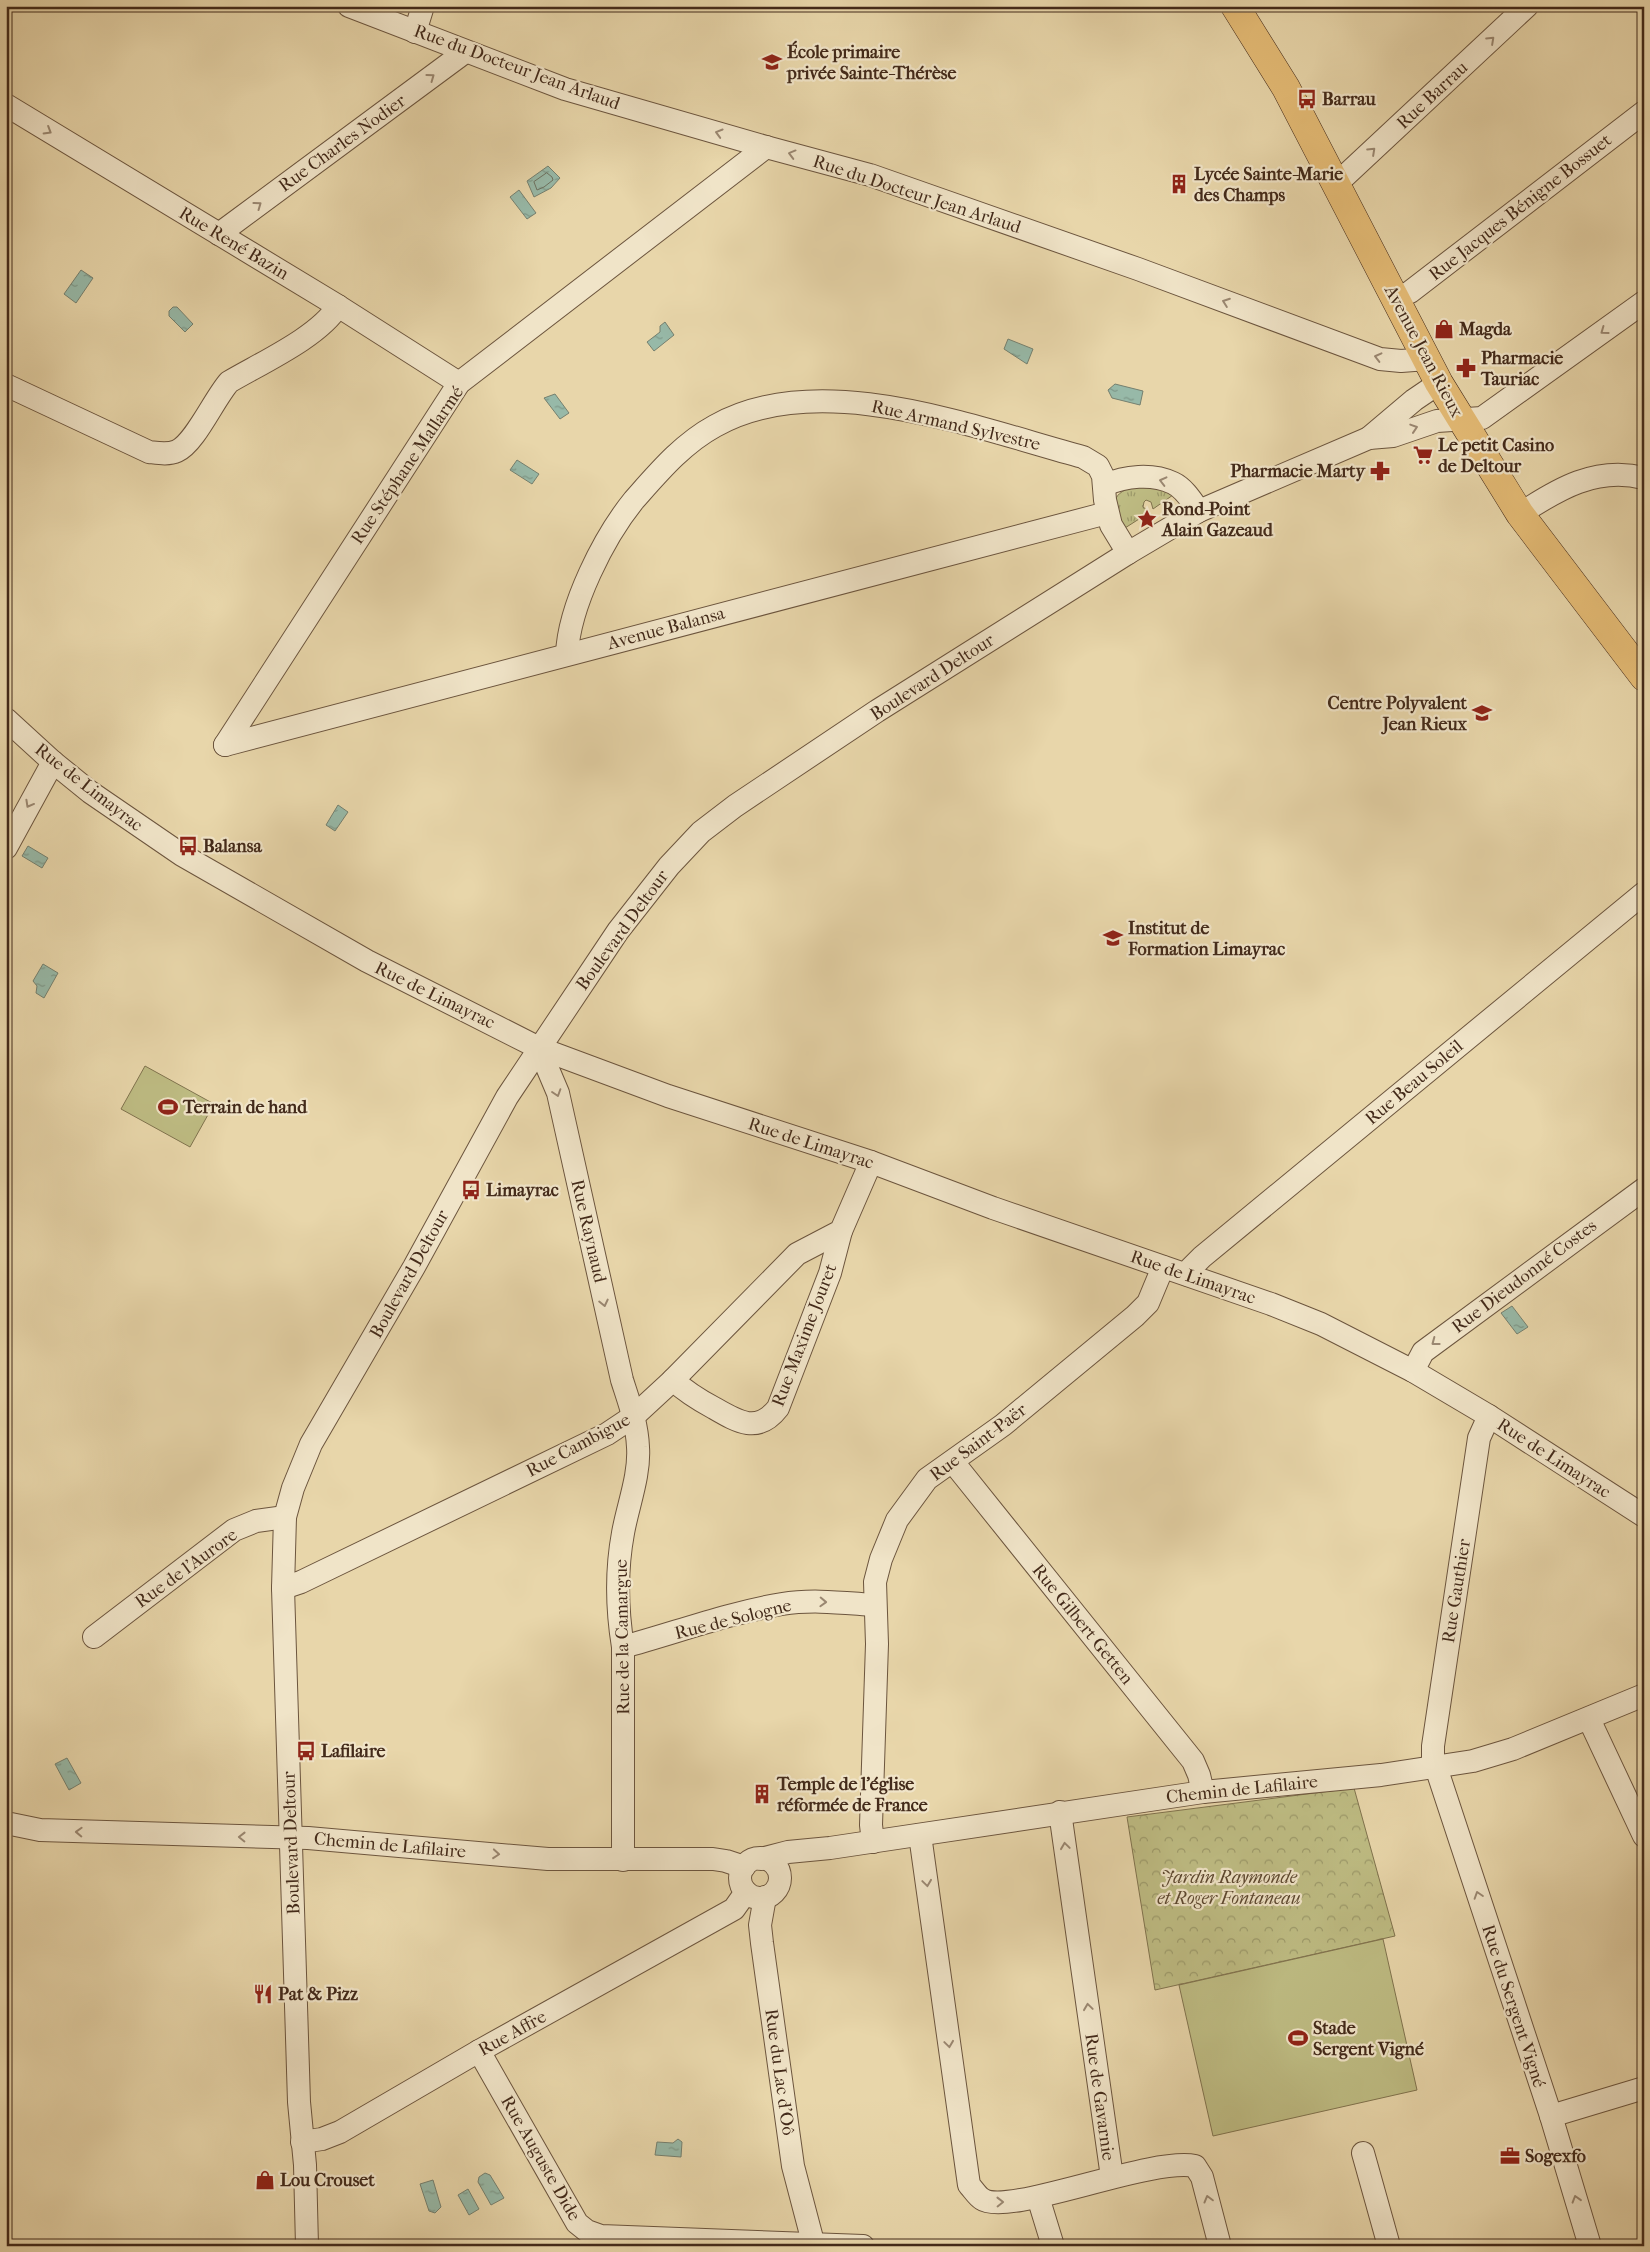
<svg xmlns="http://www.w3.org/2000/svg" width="1650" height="2252" viewBox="0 0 1650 2252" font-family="'IM FELL French Canon',serif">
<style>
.grass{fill:url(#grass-tufts);stroke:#80734e}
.park{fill:url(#park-crowns);stroke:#80734e}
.pitch{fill:#bebc83;stroke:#80734e}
.water{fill:url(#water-ripples);stroke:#75806f}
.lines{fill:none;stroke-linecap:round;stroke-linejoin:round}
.shore{stroke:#6d7261;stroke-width:1}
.minor-casing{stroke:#6c553e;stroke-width:24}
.major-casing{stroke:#432a1a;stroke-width:29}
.minor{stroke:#f0e4c8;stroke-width:22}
.major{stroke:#e4bb75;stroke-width:28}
.oneway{stroke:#9a8771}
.labels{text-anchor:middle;stroke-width:4.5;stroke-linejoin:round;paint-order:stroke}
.poi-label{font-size:18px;font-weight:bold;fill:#432a1a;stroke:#f0e4c8;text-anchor:start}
.street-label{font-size:18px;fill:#432a1a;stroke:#f0e4c8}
.park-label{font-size:18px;font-style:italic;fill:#5c472f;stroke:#f0e4c8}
</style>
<defs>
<pattern id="grass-tufts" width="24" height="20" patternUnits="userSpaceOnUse" patternTransform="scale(1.25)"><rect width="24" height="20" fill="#bebc83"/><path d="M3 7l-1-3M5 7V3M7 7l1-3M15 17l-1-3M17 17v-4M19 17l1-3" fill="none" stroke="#9c996a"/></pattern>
<pattern id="park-crowns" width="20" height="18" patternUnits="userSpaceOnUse" patternTransform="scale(1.25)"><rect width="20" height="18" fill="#bebc83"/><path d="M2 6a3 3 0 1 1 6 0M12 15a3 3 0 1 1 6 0" fill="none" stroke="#9c996a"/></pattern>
<pattern id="water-ripples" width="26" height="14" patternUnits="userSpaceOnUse" patternTransform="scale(1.25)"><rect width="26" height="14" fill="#97b9a8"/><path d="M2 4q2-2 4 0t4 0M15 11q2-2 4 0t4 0" fill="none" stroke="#7d9788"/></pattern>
</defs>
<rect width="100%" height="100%" fill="#e8d6aa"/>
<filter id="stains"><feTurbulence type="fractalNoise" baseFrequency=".004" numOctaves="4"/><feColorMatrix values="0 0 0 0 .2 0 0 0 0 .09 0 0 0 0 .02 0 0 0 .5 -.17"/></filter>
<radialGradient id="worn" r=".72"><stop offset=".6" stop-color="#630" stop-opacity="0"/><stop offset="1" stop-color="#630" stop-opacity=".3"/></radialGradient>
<path class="grass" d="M 1134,486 L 1157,488 L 1173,495 L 1153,509 L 1151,502 L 1146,500 L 1144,502 L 1143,507 L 1150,512 L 1125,528 C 1111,508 1108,495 1134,486 Z"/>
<path class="park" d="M 1354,1788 L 1395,1936 L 1155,1990 L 1127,1817 Z"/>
<g class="pitch">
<path d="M 145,1066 L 214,1104 L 190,1147 L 121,1109 Z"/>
<path d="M 1383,1939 L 1417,2090 L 1213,2136 L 1179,1985 Z"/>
</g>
<g class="water">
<path d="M 548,166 L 560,178 L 551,188 L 534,197 L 527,181 Z"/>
<path d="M 519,190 L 536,213 L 527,219 L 510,197 Z"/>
<path d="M 81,270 L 93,278 L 76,303 L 64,294 Z"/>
<path d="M 173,307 L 177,307 L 193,324 L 185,332 L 169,316 L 169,311 Z"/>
<path d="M 665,322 L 674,335 L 654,351 L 647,342 L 660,332 L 660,326 Z"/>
<path d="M 1008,339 L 1033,349 L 1027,364 L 1004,349 Z"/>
<path d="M 1115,384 L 1143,391 L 1140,405 L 1112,398 L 1108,390 Z"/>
<path d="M 555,394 L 569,413 L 560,419 L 544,398 Z"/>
<path d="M 517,460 L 539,474 L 532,484 L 510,470 Z"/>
<path d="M 338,805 L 348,812 L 335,831 L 326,825 Z"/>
<path d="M 28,846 L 48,858 L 42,868 L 22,856 Z"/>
<path d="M 43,964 L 58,973 L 44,998 L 36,993 L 37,986 L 33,981 Z"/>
<path d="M 1512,1306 L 1528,1327 L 1517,1334 L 1501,1313 Z"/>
<path d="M 67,1758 L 81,1783 L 69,1790 L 55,1764 Z"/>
<path d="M 678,2139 L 682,2142 L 681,2157 L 655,2155 L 657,2142 L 673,2143 Z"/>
<path d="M 485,2173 L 490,2175 L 504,2198 L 491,2205 L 478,2182 L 479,2177 Z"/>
<path d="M 433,2180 L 441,2207 L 435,2213 L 429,2211 L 420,2184 Z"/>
<path d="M 468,2189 L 479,2209 L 469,2215 L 458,2195 Z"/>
</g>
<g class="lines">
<path class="shore" d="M 547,173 L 552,177 L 553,180 L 544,187 L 537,190 L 534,182 Z"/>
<defs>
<g id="minor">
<path d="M 349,6 L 565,89 L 766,147 L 870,175 L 1138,269 L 1380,359 L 1401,361 L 1427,359"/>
<path d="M 415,32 L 423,6"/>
<path d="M 6,105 L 338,306 L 459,383"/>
<path d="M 1335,183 L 1346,175 L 1527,6"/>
<path d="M 219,234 L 465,52"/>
<path d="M 1396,299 L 1410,292 L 1644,112"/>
<path d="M 6,385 L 149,452 C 158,453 168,455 177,451 C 195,443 214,399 229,382 C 261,363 319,337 338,306"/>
<path d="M 1369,438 L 1414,400 L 1439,383"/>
<path d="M 1105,485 C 1125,476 1152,473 1173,483 C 1184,488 1192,501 1199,511"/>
<path d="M 1520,514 C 1558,489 1596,466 1644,478"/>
<path d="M 567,654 C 569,606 604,537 634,500 C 658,473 682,444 715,426 C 819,367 975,428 1083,457 L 1098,466 L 1103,476 L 1105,500 L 1111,525 L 1128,553"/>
<path d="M 6,719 L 53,762 L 90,792 L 182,855 L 367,961 L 539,1048 L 668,1096 L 871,1162 L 993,1208 L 1271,1304 L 1321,1324 L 1413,1371 L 1489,1416 L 1644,1516"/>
<path d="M 225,745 L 1107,513"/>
<path d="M 225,745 L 459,383 L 766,147"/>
<path d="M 6,848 L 53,762"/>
<path d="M 539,1048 L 558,1093 L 622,1380 C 629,1402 637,1423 638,1447 C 640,1475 628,1505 623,1533 C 616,1571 617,1610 623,1647 L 623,1860"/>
<path d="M 1188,1275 L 1191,1268 L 1202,1257 L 1644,893"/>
<path d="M 1413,1371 L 1423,1352 L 1644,1189"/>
<path d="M 673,1380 C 686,1392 699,1400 714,1408 C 738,1422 758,1434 778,1408 L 830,1273 L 841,1231"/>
<path d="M 1489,1416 L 1479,1438 L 1433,1746 L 1433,1758 L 1551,2116 L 1590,2246"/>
<path d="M 953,1462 L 1193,1761 L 1199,1775 L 1203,1792"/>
<path d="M 283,1588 L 301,1582 L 607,1434 L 634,1416 L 673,1380 L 797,1254 L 841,1231 L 871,1162"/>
<path d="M 94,1637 L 234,1530 L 256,1521 L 285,1517"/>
<path d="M 623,1647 C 675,1633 728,1613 782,1604 C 813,1599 844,1603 874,1605"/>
<path d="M 1589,1719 L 1644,1836"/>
<path d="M 1060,1812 L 1112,2177"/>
<path d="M 6,1823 L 40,1830 L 308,1838 L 548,1859 L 713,1859 L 726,1861 L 744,1867"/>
<path d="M 920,1835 L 969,2185 C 973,2189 977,2196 982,2199 C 1007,2217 1149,2157 1195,2166 L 1202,2177 L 1220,2246"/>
<path d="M 873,1842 L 871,1825 L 877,1644 L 875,1582 L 881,1559 L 897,1520 L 927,1479 L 1003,1425 L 1135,1316 L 1148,1303 L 1163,1267"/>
<circle cx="760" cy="1878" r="20"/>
<path d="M 761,1859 L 788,1852 L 830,1848 L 1203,1792 L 1381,1775 L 1473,1761 L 1513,1749 L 1644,1695"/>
<path d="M 765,1897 L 760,1925 L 762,1943 L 793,2166 L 814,2246"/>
<path d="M 479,2051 L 577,2223 L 587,2231 L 601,2236 L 863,2246"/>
<path d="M 1551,2116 L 1644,2088"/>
<path d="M 302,2142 L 322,2139 L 340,2132 L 479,2051 L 734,1909 L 746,1892"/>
<path d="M 1363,2153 L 1389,2246"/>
<path d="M 1038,2197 L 1053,2246"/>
<path d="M 307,2246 L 305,2165 L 299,2102 L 283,1588 L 285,1517 L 293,1488 L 311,1444 L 414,1267 L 507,1097 L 618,931 L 669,866 L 701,832 L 735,806 L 877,711 L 1128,553 L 1199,511 L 1369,438 L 1393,436 L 1437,421 L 1482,418 L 1644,302"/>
</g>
<path id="major" d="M 1235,6 L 1286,88 L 1439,383 L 1520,514 L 1644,677"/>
</defs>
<use href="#minor" class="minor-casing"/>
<use href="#major" class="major-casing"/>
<use href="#minor" class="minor"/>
<use href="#major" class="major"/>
</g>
<defs><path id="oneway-chevron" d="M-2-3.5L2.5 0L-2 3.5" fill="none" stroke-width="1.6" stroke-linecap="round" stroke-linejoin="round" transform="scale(1.25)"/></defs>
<g class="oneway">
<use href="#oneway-chevron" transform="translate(1491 40) rotate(-43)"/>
<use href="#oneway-chevron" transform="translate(431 77) rotate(-36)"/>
<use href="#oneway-chevron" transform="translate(48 131) rotate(31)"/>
<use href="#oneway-chevron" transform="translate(719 133) rotate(-164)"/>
<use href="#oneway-chevron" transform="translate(1372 151) rotate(-43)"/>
<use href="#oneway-chevron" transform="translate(792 154) rotate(-165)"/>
<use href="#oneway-chevron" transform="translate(258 205) rotate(-36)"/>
<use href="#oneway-chevron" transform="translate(1226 302) rotate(-160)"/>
<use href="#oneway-chevron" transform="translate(1604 331) rotate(144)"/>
<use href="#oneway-chevron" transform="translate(1378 357) rotate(-166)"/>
<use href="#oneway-chevron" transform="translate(1414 428) rotate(-18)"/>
<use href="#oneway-chevron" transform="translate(1163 481) rotate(-166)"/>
<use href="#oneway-chevron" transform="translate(29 804) rotate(119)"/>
<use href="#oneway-chevron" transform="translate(557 1093) rotate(72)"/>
<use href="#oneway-chevron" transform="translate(604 1303) rotate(77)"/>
<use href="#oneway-chevron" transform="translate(1435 1342) rotate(143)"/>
<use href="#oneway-chevron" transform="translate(823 1602) rotate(2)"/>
<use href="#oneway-chevron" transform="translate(79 1832) rotate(-178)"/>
<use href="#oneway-chevron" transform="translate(242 1837) rotate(-179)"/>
<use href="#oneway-chevron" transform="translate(1065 1846) rotate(-98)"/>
<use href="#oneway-chevron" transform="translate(496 1854) rotate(5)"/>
<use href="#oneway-chevron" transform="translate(927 1883) rotate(82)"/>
<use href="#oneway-chevron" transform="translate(1478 1895) rotate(-108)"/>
<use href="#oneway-chevron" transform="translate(1088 2007) rotate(-98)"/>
<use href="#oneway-chevron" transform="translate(949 2044) rotate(82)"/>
<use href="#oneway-chevron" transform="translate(1208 2199) rotate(-105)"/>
<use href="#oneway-chevron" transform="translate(1576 2199) rotate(-107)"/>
<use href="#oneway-chevron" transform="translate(1000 2202) rotate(-1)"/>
</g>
<defs>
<symbol id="school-bare" viewBox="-9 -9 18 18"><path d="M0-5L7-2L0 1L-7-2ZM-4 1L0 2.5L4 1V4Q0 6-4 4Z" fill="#8f2418" stroke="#f0e4c8" stroke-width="2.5" paint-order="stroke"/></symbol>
<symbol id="bus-bare" viewBox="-9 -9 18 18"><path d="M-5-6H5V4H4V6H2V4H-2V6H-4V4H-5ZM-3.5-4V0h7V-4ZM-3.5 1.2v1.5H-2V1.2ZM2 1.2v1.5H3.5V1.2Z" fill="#8f2418" stroke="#f0e4c8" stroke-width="2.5" paint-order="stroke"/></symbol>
<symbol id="building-bare" viewBox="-9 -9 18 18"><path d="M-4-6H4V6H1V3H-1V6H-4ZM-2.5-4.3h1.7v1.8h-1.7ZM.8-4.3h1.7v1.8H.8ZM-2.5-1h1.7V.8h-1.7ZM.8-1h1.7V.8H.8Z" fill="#8f2418" stroke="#f0e4c8" stroke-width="2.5" paint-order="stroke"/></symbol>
<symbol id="shop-bare" viewBox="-9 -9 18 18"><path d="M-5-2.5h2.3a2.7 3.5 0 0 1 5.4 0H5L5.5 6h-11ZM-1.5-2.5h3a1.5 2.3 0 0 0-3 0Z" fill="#8f2418" stroke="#f0e4c8" stroke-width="2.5" paint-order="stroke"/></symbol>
<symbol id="pharmacy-bare" viewBox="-9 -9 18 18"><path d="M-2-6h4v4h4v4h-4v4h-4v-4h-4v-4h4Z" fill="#8f2418" stroke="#f0e4c8" stroke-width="2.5" paint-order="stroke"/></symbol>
<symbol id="supermarket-bare" viewBox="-9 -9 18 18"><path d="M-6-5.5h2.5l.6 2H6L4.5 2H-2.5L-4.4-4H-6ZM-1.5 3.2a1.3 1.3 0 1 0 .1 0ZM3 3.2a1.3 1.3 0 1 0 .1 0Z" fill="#8f2418" stroke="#f0e4c8" stroke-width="2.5" paint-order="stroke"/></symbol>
<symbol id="sight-bare" viewBox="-9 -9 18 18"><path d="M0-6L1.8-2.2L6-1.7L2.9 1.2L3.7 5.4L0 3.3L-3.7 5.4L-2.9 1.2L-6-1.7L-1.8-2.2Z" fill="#8f2418" stroke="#f0e4c8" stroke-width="2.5" paint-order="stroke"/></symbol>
<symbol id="university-bare" viewBox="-9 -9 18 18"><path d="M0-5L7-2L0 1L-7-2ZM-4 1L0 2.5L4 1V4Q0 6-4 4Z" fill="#8f2418" stroke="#f0e4c8" stroke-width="2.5" paint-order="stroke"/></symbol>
<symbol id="stadium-bare" viewBox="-9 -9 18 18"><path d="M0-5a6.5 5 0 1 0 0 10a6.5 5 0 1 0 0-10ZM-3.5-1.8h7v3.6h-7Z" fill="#8f2418" stroke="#f0e4c8" stroke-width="2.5" paint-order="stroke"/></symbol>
<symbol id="restaurant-bare" viewBox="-9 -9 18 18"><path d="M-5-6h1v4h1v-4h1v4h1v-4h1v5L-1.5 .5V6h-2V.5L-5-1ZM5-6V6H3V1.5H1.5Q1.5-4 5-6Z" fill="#8f2418" stroke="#f0e4c8" stroke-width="2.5" paint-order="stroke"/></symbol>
<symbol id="office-bare" viewBox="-9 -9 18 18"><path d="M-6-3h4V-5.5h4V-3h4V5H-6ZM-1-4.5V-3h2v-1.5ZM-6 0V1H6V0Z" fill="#8f2418" stroke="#f0e4c8" stroke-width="2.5" paint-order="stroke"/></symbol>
</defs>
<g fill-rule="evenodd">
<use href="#school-bare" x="758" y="48" width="28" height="28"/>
<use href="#bus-bare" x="1293" y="85" width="28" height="28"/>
<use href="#building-bare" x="1165" y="170" width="28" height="28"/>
<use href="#shop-bare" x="1430" y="315" width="28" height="28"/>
<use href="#pharmacy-bare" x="1452" y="354" width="28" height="28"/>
<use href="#supermarket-bare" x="1409" y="441" width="28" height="28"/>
<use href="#pharmacy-bare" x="1366" y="457" width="28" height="28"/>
<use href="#sight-bare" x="1133" y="505" width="28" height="28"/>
<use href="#school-bare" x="1468" y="699" width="28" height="28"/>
<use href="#bus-bare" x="174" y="832" width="28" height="28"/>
<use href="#university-bare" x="1099" y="924" width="28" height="28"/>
<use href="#stadium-bare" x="154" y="1093" width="28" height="28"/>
<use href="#bus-bare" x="457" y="1176" width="28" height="28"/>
<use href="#bus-bare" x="292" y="1737" width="28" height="28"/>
<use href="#building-bare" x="748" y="1780" width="28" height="28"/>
<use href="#restaurant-bare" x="249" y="1980" width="28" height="28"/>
<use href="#stadium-bare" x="1284" y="2024" width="28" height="28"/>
<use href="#office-bare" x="1496" y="2142" width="28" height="28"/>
<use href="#shop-bare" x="251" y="2166" width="28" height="28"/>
</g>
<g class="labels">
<g class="poi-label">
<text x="787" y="58">École primaire<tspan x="787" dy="21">privée Sainte-Thérèse</tspan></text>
<text x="1322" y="105">Barrau</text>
<text x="1194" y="180">Lycée Sainte-Marie<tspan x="1194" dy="21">des Champs</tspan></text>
<text x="1459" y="335">Magda</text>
<text x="1481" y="364">Pharmacie<tspan x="1481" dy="21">Tauriac</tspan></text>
<text x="1438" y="451">Le petit Casino<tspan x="1438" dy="21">de Deltour</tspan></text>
<text x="1365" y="477" text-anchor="end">Pharmacie Marty</text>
<text x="1162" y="515">Rond-Point<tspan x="1162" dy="21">Alain Gazeaud</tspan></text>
<text x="1467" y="709" text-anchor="end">Centre Polyvalent<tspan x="1467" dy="21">Jean Rieux</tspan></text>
<text x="203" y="852">Balansa</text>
<text x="1128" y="934">Institut de<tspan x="1128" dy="21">Formation Limayrac</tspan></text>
<text x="183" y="1113">Terrain de hand</text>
<text x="486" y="1196">Limayrac</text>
<text x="321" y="1757">Lafilaire</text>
<text x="777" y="1790">Temple de l'église<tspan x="777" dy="21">réformée de France</tspan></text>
<text x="278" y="2000">Pat &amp; Pizz</text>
<text x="1313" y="2034">Stade<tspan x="1313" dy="21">Sergent Vigné</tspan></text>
<text x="1525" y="2162">Sogexfo</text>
<text x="280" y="2186">Lou Crouset</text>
</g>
<g class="street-label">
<text transform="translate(517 67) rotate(20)" y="6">Rue du Docteur Jean Arlaud</text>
<text transform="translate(1432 95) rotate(-43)" y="6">Rue Barrau</text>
<text transform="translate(342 143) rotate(-36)" y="6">Rue Charles Nodier</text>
<text transform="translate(917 194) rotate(18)" y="6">Rue du Docteur Jean Arlaud</text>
<text transform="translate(1520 207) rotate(-38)" y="6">Rue Jacques Bénigne Bossuet</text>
<text transform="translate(234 243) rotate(31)" y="6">Rue René Bazin</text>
<text transform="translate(1424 351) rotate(62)" y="6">Avenue Jean Rieux</text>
<text transform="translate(956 425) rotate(13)" y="6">Rue Armand Sylvestre</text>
<text transform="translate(407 465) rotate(-56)" y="6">Rue Stéphane Mallarmé</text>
<text transform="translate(666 628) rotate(-15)" y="6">Avenue Balansa</text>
<text transform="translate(932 677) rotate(-33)" y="6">Boulevard Deltour</text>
<text transform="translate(89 787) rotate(38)" y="6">Rue de Limayrac</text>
<text transform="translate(622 930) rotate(-54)" y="6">Boulevard Deltour</text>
<text transform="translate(435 995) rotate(26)" y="6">Rue de Limayrac</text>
<text transform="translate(1414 1082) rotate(-40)" y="6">Rue Beau Soleil</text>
<text transform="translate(811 1143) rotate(18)" y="6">Rue de Limayrac</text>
<text transform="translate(589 1231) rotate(77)" y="6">Rue Raynaud</text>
<text transform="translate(409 1274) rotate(-61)" y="6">Boulevard Deltour</text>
<text transform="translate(1524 1276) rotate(-37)" y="6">Rue Dieudonné Costes</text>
<text transform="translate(1193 1277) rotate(19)" y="6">Rue de Limayrac</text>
<text transform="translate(804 1335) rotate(-69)" y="6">Rue Maxime Jouret</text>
<text transform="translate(978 1442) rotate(-37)" y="6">Rue Saint-Paër</text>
<text transform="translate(578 1445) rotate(-28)" y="6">Rue Cambigue</text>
<text transform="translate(1554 1458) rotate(33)" y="6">Rue de Limayrac</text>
<text transform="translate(186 1568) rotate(-36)" y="6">Rue de l'Aurore</text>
<text transform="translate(1456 1591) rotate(-81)" y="6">Rue Gauthier</text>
<text transform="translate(733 1619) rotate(-14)" y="6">Rue de Sologne</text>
<text transform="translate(1083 1624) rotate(51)" y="6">Rue Gilbert Getten</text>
<text transform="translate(622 1637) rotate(-91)" y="6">Rue de la Camargue</text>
<text transform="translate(1242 1789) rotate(-6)" y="6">Chemin de Lafilaire</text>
<text transform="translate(291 1843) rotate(-92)" y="6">Boulevard Deltour</text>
<text transform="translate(390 1845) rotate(5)" y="6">Chemin de Lafilaire</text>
<text transform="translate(1514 2006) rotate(72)" y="6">Rue du Sergent Vigné</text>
<text transform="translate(512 2033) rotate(-29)" y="6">Rue Affre</text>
<text transform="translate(780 2072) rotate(82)" y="6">Rue du Lac d'Oô</text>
<text transform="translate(1100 2097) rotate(82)" y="6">Rue de Gavarnie</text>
<text transform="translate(541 2158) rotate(60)" y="6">Rue Auguste Dide</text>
</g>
<g class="park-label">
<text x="1229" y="1883">Jardin Raymonde<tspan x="1229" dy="21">et Roger Fontaneau</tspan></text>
</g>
</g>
<rect width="1650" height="2252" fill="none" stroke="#e8d6aa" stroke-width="25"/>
<rect x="8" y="8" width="1635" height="2237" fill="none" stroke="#432a1a" stroke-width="2.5"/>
<rect x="12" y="12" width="1625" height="2227" fill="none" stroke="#432a1a"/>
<rect width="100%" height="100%" filter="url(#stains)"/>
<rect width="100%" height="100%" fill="url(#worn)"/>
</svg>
